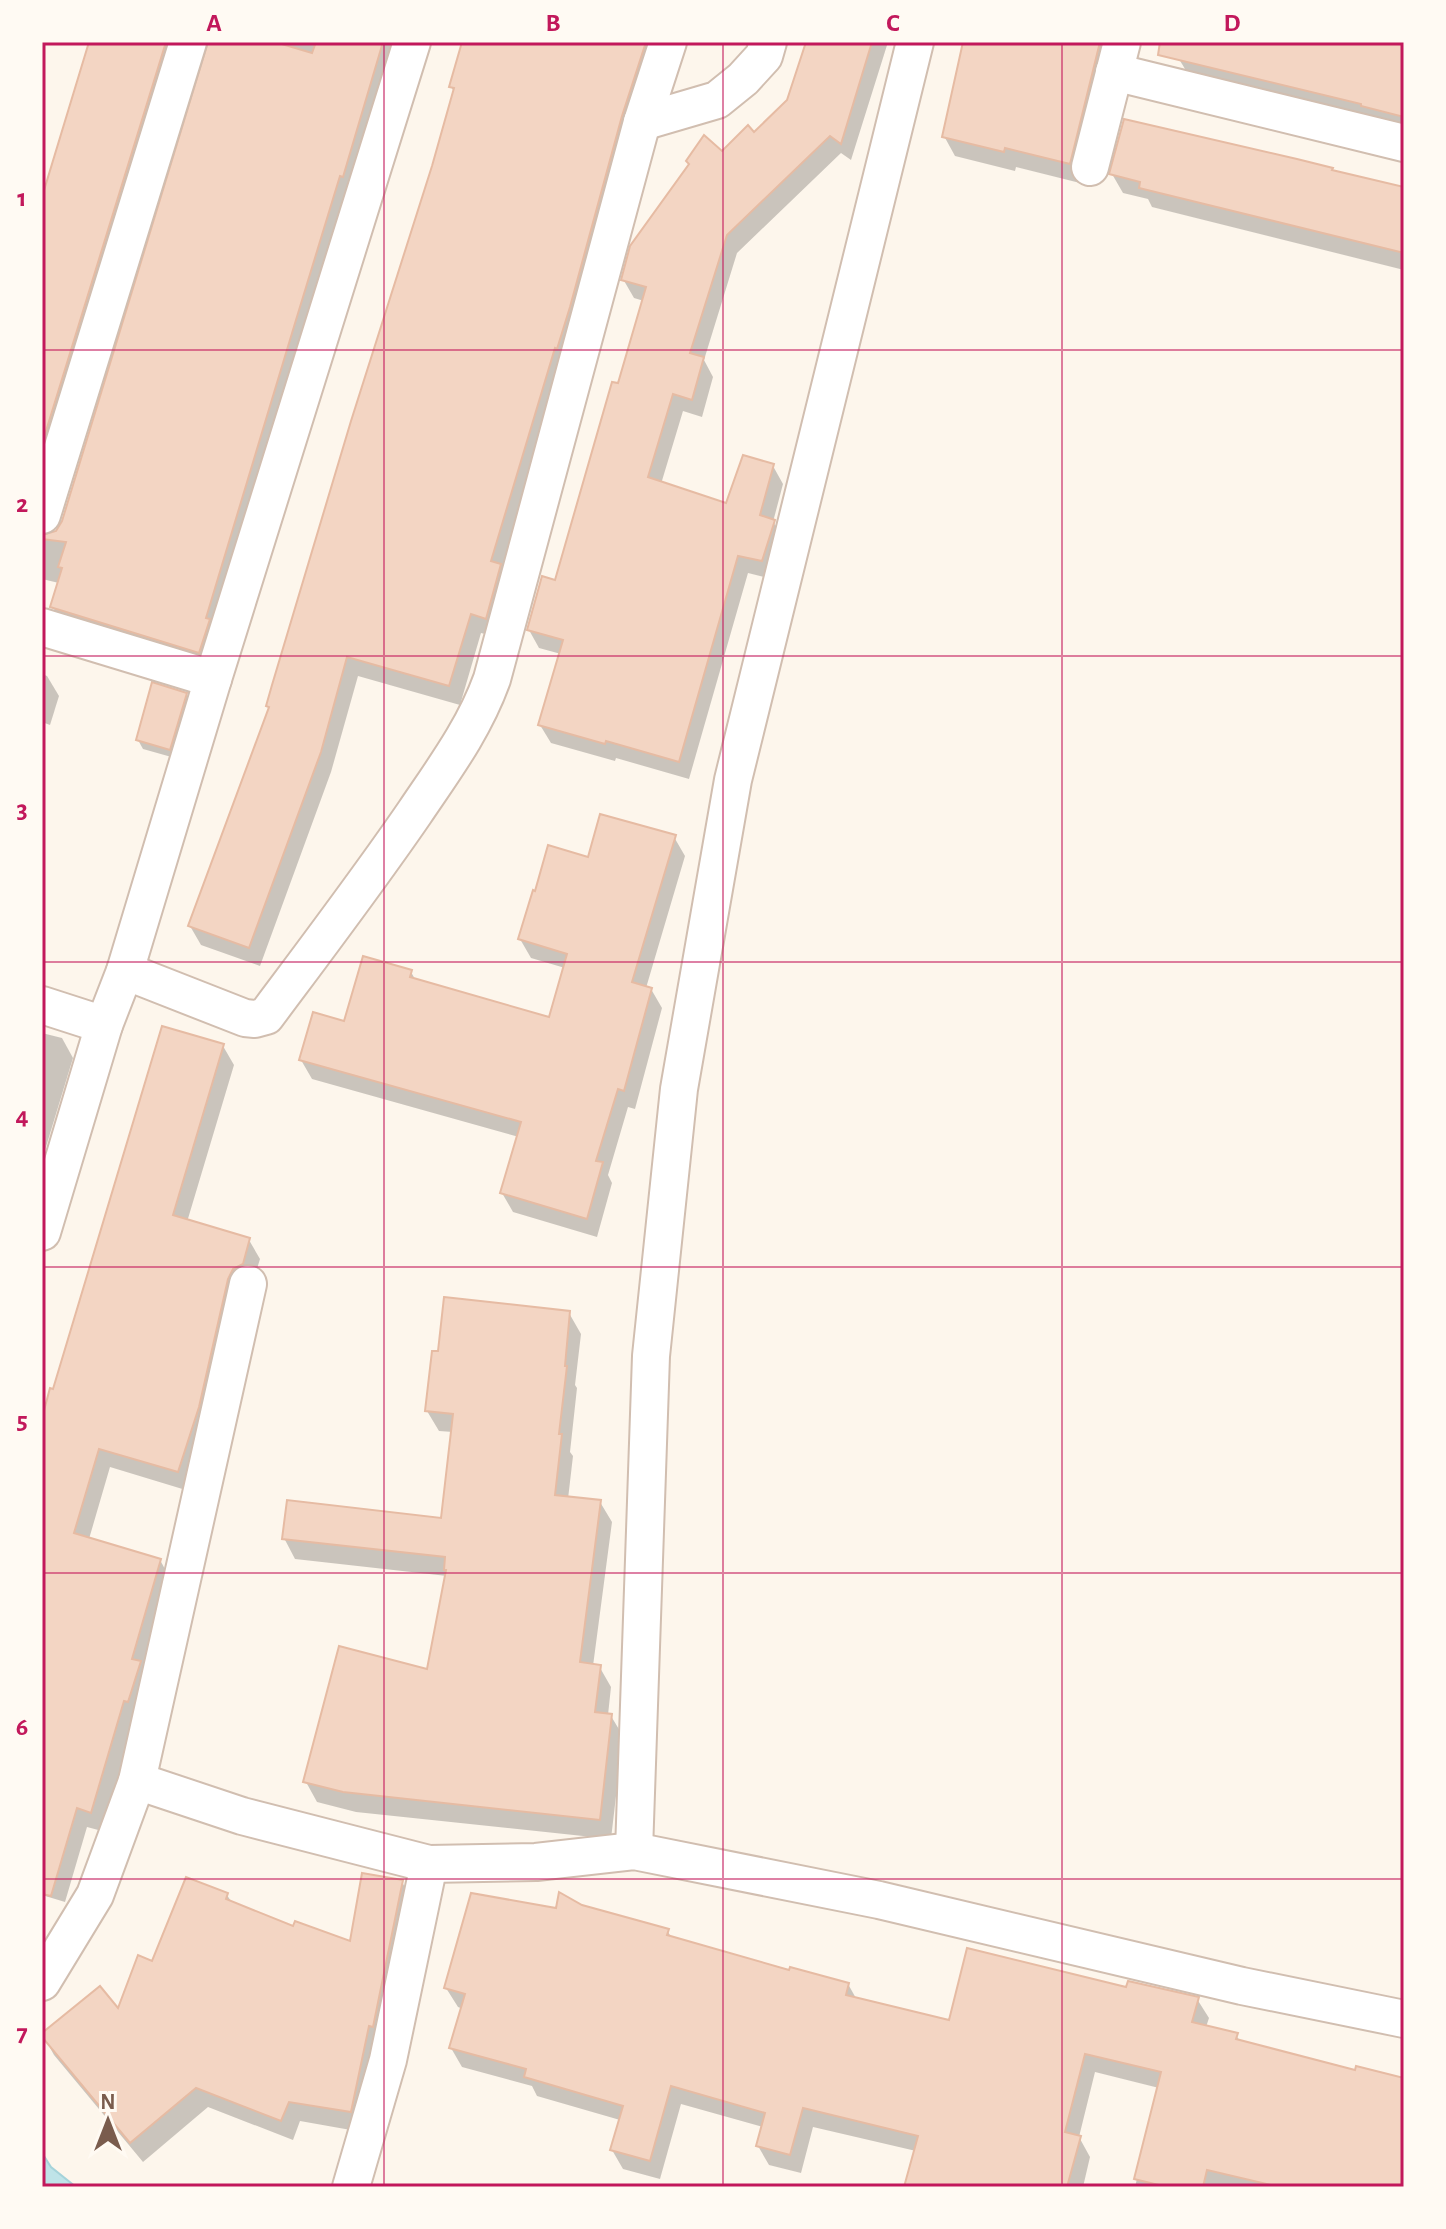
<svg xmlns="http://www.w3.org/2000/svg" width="1446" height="2229" viewBox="0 0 1446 2229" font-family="'Alegreya Sans',sans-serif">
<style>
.water{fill:#bfe3e8;stroke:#a5d3da;stroke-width:2}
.shadow{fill:#0003}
.building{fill:#f3d5c3;stroke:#e6bba3;stroke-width:2}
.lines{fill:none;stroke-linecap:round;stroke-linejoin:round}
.minor-casing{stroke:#d1beb0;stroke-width:40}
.minor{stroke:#fff;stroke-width:36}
.grid{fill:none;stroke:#c2185b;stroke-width:2;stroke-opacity:0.55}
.neatline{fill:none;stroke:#c2185b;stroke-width:3}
.grid-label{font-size:26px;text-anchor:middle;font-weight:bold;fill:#c2185b}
</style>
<rect width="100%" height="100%" fill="#fdf6ec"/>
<path class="water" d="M 42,2153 L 51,2167 L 76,2187 L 42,2187 Z"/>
<g class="shadow">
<path d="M 91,42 L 194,42 L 42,499 L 42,201 Z"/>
<path d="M 208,42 L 400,42 L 210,672 L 64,627 L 53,607 L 59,583 L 42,579 L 42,537 L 57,532 L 64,522 Z"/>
<path d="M 465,42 L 668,42 L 497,637 L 481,633 L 460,705 L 358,676 L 331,772 L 260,966 L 201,945 L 190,926 L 270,709 L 268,706 L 455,93 L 451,87 Z"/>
<path d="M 807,42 L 888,42 L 851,160 L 841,153 L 737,253 L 704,360 L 713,377 L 702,417 L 683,411 L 661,484 L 728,506 L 773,466 L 783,484 L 773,522 L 785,540 L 772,579 L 748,573 L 689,779 L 616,758 L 615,761 L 551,743 L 540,725 L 561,654 L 539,648 L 529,630 L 556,582 L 644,301 L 634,298 L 623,279 L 722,153 L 754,134 L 789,101 Z"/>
<path d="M 965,42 L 1123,42 L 1112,57 L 1080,183 L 1016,167 L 1015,171 L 955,156 L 944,136 Z"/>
<path d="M 1183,42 L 1404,42 L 1404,133 L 1191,79 L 1179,59 Z"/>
<path d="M 1112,174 L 1404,189 L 1404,270 L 1152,207 L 1148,199 L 1123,193 Z"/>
<path d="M 42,674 L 47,676 L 59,696 L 50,725 L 42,722 Z"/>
<path d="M 186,695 L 191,704 L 175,758 L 143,749 L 138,740 Z"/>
<path d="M 674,837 L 685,856 L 646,988 L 651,989 L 662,1008 L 635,1109 L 628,1107 L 608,1175 L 612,1183 L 597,1237 L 513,1212 L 502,1193 L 519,1137 L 312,1079 L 301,1060 L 411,972 L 416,981 L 550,1020 L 565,968 L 531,958 L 520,939 L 589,859 Z"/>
<path d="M 42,1033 L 62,1038 L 73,1058 L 42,1160 Z"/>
<path d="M 223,1046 L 234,1065 L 187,1222 L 249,1240 L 260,1259 L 189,1491 L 110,1467 L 89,1539 L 160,1560 L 171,1580 L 135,1720 L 102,1831 L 87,1827 L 65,1902 L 42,1895 L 42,1422 L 54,1391 Z"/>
<path d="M 569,1313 L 581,1334 L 575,1385 L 577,1388 L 570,1452 L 573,1456 L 568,1499 L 600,1502 L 612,1522 L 593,1666 L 599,1666 L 611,1687 L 608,1715 L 611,1716 L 623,1736 L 611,1839 L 356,1812 L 317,1802 L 306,1782 L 428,1671 L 447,1576 L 295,1559 L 284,1538 L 443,1520 L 453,1432 L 439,1431 L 427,1411 Z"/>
<path d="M 402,1882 L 414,1903 L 362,2132 L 300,2121 L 293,2140 L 208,2107 L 143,2162 L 54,2055 L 43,2035 L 118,2012 L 153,1963 L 227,1895 L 232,1903 L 294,1928 L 351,1944 Z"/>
<path d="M 581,1907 L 667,1930 L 672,1939 L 791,1972 L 848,1984 L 857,2000 L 950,2023 L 1127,1990 L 1197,1999 L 1209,2018 L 1206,2027 L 1236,2035 L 1241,2043 L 1404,2088 L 1404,2187 L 1135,2187 L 1159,2088 L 1095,2072 L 1079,2137 L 1090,2157 L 1083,2187 L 906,2187 L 916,2151 L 813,2127 L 801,2173 L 769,2165 L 758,2146 L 763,2127 L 681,2104 L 660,2179 L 623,2169 L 612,2150 L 620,2120 L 537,2096 L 532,2086 L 462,2067 L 451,2048 L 463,2009 L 458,2007 L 446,1988 L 558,1910 Z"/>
</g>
<g class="building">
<path d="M 89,42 L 166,42 L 42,444 L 42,197 Z"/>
<path d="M 208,42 L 275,42 L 312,53 L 316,42 L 383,42 L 343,177 L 340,176 L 296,320 L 206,618 L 210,619 L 199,653 L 50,607 L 62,568 L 58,567 L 66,542 L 42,539 L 42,535 L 56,531 L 62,521 Z"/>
<path d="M 462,42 L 646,42 L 622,116 L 570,307 L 557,349 L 555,348 L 491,561 L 501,564 L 486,619 L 471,614 L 449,686 L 347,657 L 321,752 L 249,948 L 188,926 L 269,707 L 266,706 L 272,685 L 351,421 L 432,166 L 454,88 L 449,87 Z"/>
<path d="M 806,42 L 872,42 L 841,144 L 830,136 L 727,235 L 690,353 L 704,357 L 692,400 L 673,394 L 648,477 L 726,503 L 743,455 L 774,464 L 760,515 L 775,520 L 762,561 L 738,556 L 679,762 L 606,741 L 605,744 L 538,725 L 563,640 L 527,630 L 542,576 L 555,580 L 612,382 L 618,383 L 646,287 L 621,280 L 630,246 L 689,164 L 686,161 L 704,135 L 722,151 L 748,125 L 754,132 L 787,100 Z"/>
<path d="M 963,42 L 1100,42 L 1070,164 L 1005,148 L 1004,152 L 942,137 Z"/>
<path d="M 1160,42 L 1404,42 L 1404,117 L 1361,106 L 1361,104 L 1158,55 Z"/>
<path d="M 1124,119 L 1297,159 L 1333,168 L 1332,170 L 1404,187 L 1404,253 L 1139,188 L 1140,182 L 1109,174 Z"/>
<path d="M 152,682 L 187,693 L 170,750 L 136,740 Z"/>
<path d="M 600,814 L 676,835 L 632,982 L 652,988 L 624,1091 L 618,1089 L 596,1161 L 603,1162 L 587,1219 L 500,1193 L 521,1122 L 299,1060 L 313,1012 L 344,1021 L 363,956 L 412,970 L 410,977 L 549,1017 L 567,954 L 518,939 L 533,890 L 535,891 L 548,845 L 588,857 Z"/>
<path d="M 162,1026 L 224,1044 L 173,1215 L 250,1238 L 243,1264 L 233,1269 L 228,1279 L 199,1407 L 178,1472 L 99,1449 L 74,1533 L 161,1559 L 132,1659 L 141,1661 L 128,1702 L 124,1701 L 91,1813 L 77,1808 L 51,1896 L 42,1894 L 42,1418 L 50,1388 L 53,1389 Z"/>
<path d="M 444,1297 L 570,1311 L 565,1366 L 567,1366 L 559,1434 L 562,1434 L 555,1495 L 601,1500 L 580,1662 L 601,1665 L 595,1712 L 612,1714 L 600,1820 L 343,1792 L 303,1782 L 339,1646 L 427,1669 L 446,1570 L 444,1570 L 445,1557 L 282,1539 L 287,1500 L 441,1518 L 453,1414 L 425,1411 L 432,1351 L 438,1351 Z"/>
<path d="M 362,1873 L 403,1880 L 373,2027 L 369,2026 L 351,2112 L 289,2102 L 281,2121 L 196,2088 L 130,2143 L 42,2037 L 42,2033 L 100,1986 L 118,2008 L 138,1955 L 152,1961 L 186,1877 L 228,1893 L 226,1899 L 293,1926 L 295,1921 L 350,1941 Z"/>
<path d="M 559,1892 L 582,1905 L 669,1929 L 667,1935 L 789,1970 L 790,1967 L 849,1983 L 846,1995 L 949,2020 L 967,1948 L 1126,1987 L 1128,1981 L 1199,1997 L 1192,2022 L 1238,2033 L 1236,2039 L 1355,2070 L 1356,2066 L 1404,2078 L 1404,2187 L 1279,2187 L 1207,2170 L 1203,2187 L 1167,2187 L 1134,2179 L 1161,2072 L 1085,2054 L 1065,2132 L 1081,2136 L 1067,2187 L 904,2187 L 918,2136 L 803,2108 L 790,2155 L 756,2146 L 765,2113 L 671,2086 L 650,2161 L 610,2150 L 623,2106 L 524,2077 L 526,2069 L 449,2048 L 465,1994 L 444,1988 L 471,1893 L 556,1908 Z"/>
</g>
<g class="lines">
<defs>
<g id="minor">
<path d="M 1114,72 L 1404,143"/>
<path d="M 642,122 L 717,100 L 743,79 L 764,56 L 768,42"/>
<path d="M 1090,167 L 1122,42"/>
<path d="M 42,515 L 188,42"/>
<path d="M 42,627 L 213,679"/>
<path d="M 125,971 L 245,1018 L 255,1019 L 266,1016 C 316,949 367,882 415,812 C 444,769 474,729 492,679 L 642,122 L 668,42"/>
<path d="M 42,1005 L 104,1025"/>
<path d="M 42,1232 L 104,1025 L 125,971 L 213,679 L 412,42"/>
<path d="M 137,1781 L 242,1816 L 429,1864 L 536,1862 L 634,1851 L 879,1900 L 1242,1986 L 1404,2019"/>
<path d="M 634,1851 L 651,1356 L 679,1089 L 733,780 L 915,42"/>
<path d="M 42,1982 L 95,1895 L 137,1781 L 248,1284"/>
<path d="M 351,2187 L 388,2060 L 429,1864"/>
</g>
</defs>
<use href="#minor" class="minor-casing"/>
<use href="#minor" class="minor"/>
</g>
<path class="grid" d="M 384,42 L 384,2187M 723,42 L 723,2187M 1062,42 L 1062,2187M 42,350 L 1404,350M 42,656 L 1404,656M 42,962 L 1404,962M 42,1267 L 1404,1267M 42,1573 L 1404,1573M 42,1879 L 1404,1879"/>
<rect width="1446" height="2229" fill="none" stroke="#fffaf3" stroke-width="88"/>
<g transform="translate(108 2121)" stroke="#fffaf3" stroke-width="6" paint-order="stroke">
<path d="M0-6L14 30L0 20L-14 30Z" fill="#7a5c4d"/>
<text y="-12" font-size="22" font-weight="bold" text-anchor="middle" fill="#7a5c4d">N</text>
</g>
<rect x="44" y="44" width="1358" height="2141" class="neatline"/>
<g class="grid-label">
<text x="214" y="31">A</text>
<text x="553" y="31">B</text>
<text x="893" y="31">C</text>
<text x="1232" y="31">D</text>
<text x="22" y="206">1</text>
<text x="22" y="512">2</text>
<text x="22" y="818">3</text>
<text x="22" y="1124">4</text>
<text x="22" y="1429">5</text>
<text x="22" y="1735">6</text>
<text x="22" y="2041">7</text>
</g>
</svg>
